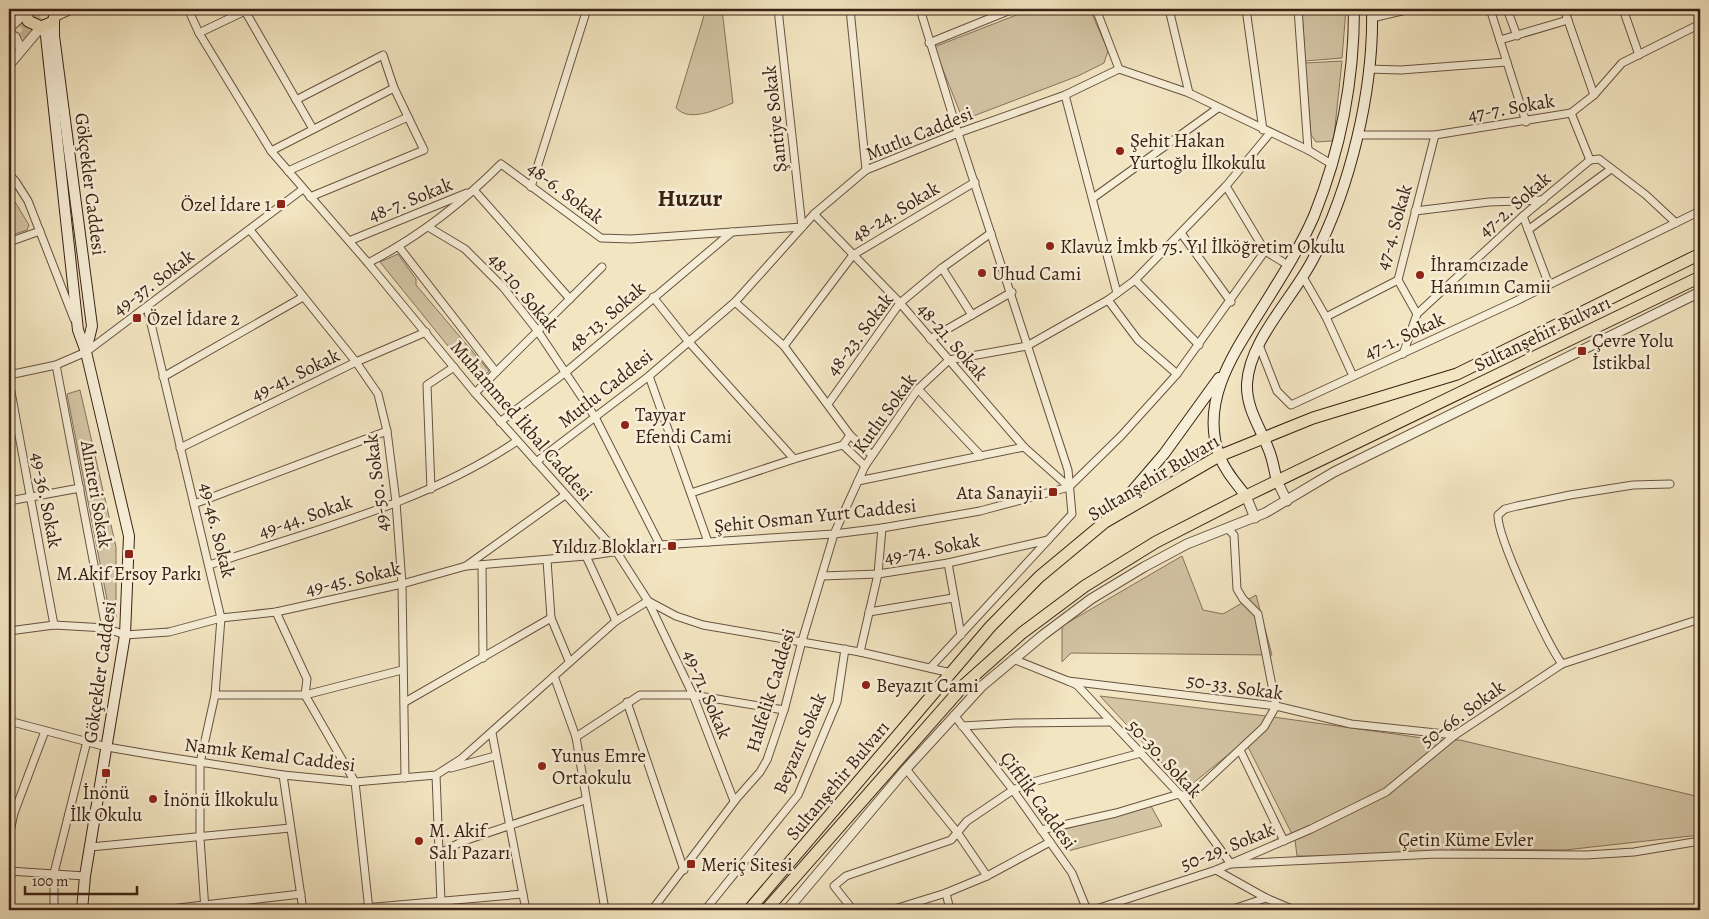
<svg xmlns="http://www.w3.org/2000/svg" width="1709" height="919" viewBox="0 0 1709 919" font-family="Alegreya,serif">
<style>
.green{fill:#d3c4a4;stroke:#86725c}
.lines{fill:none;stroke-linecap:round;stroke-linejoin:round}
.primary-tunnel{stroke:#cdbe9f;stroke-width:11;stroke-dasharray:11 5.5;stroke-linecap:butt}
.minor-casing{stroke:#685240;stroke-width:9}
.tertiary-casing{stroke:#685240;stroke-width:11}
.secondary-casing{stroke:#3a2115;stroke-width:12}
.primary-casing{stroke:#3a2115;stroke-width:13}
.trunk-casing{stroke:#3a2115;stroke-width:13}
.minor{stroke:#f7eed7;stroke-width:7}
.tertiary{stroke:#f7eed7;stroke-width:9}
.secondary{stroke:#f7eed7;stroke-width:10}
.primary{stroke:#f2e5c1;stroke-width:11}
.trunk{stroke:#f2e5c1;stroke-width:11}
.poi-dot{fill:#8f2418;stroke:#f7eed7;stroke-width:2}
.labels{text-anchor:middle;stroke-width:5;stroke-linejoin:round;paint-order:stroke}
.street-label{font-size:19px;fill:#3a2115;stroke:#f7eed7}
.poi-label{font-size:19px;fill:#3a2115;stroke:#f7eed7;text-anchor:start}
.district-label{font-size:24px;font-weight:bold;fill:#3a2115;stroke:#f7eed7}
</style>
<rect width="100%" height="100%" fill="#f2e5c1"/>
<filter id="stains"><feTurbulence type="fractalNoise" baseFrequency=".004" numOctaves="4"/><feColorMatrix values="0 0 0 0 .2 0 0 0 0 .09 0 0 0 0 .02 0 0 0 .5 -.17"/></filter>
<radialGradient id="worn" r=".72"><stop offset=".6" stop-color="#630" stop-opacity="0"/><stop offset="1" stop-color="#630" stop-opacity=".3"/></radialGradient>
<g class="green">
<path d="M 706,9 L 722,9 L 733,103 C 717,109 690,123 676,108 Z"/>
<path d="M 1032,9 L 1090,9 L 1108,51 L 1104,63 L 1078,76 L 963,120 L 934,47 Z"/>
<path d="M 1302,9 L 1346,9 L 1342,58 L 1305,61 Z"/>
<path d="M 1342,61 L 1334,136 L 1332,141 L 1316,142 L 1311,135 L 1305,63 Z"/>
<path d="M 9,192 L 29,225 L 27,230 L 9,236 Z"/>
<path d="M 398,254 L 416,279 L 416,285 L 489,371 L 478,383 L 380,262 Z"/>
<path d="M 80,390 L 116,547 L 116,618 L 111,620 L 67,394 Z"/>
<path d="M 1182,556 L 1203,610 L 1223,614 L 1256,595 L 1272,655 L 1071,653 L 1062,662 L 1062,626 Z"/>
<path d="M 1100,696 L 1266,716 L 1437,740 L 1460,740 L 1700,797 L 1700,835 L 1565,850 L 1452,849 L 1449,857 L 1297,856 L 1295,840 L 1245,741 L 1186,789 Z"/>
<path d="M 1151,806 L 1162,826 L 1068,851 L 1054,832 Z"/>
</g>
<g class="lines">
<g class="primary-tunnel">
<path d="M 9,39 L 39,9"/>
<path d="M 10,49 L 48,15 L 59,9"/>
</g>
<defs>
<g id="minor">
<path d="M 188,9 L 199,33 L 271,151 L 368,263 L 475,393 L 616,551 L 648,601 L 676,616 L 703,625 L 860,652 L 951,673"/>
<path d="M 778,9 L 802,227"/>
<path d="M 850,9 L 866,170"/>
<path d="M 920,9 L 958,133 L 1068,470 L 1072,514 L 930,668"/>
<path d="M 1096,9 L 1119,69"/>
<path d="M 1169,9 L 1189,93"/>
<path d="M 1246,9 L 1263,130"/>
<path d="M 1298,9 L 1308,150"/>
<path d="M 1490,9 L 1526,122"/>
<path d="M 1507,9 L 1517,36"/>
<path d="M 1564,9 L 1594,95"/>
<path d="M 1623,9 L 1639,55"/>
<path d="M 1372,18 L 1410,9"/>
<path d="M 1698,25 L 1700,15"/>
<path d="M 199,33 L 245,11 L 313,129"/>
<path d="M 1500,40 L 1568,20"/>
<path d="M 929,43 L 1013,9"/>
<path d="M 1368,69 L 1401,70 L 1507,62"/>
<path d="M 1065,95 L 1117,293"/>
<path d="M 296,100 L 383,55 L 394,88 L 424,150 L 310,197"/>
<path d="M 1571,113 L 1590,160 L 1599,159 L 1646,195 L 1676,223"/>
<path d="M 1358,135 L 1435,135 L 1571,113 L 1594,95 L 1622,63 L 1700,24"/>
<path d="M 271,151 L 394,88"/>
<path d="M 288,171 L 408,117"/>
<path d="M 9,174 L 16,182 L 28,201 L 74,319"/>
<path d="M 1226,186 L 1265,251"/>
<path d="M 531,187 L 587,9"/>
<path d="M 474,190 L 570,299"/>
<path d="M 1093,198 L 1218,108"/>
<path d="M 1415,211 L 1489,202 L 1543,200"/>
<path d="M 814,214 L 900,303 L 1024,447 L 1069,487"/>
<path d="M 1523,216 L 1549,285"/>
<path d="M 430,228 L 465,249 L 503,287 L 537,330 L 595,417 L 660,545"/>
<path d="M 250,230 L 356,362 L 378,394 L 387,431 L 396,502 L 402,584 L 405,778"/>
<path d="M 1528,230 L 1611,169"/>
<path d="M 1181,233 L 1231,302"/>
<path d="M 349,241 L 467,193"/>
<path d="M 9,242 L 40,231"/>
<path d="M 399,247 L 496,372"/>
<path d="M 368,263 C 419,237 461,204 501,164 L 601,238 L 631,239 L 802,227"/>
<path d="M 942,268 L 972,315"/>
<path d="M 1303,277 L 1326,317 L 1353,376"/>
<path d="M 1135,280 L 1199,345"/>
<path d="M 1398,280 L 1417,314 L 1403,354"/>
<path d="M 653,297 L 688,341 L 794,459"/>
<path d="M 1108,300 L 1138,340 L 1177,374"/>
<path d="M 735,302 L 784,346 L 850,435 L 872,455"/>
<path d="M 147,307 L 221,618 L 215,695 L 200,763 L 200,838 L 205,910"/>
<path d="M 1417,314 L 1523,216 L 1590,160"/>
<path d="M 1326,317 L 1398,280 L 1435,135"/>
<path d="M 930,339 L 1012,292"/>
<path d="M 1259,345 L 1277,391 L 1291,405 L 1514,302 L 1700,211"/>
<path d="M 784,346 L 853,255 L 975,182"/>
<path d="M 56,365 L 106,628"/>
<path d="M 9,375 L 56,365 L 86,352 L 303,189"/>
<path d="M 649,376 L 708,542"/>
<path d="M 163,377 L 303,297"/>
<path d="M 9,381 L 54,625"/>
<path d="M 918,389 L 981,456"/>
<path d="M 475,393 L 602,267"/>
<path d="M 828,404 L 900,303 L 942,268 L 991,233"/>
<path d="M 500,422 L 566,372 L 732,232"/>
<path d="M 843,445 L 865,466"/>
<path d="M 180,448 L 356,362 L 426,332"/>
<path d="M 536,462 L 649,376 L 735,302 L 814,214 L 866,170 L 958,133 L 1065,95 L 1119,69 L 1189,93 L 1308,150 L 1333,165"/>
<path d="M 858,481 L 1024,447"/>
<path d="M 431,489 L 427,385 L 454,367"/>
<path d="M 691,493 L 794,459 L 843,445 L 850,435"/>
<path d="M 9,501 L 80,488"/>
<path d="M 194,504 L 387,431"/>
<path d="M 586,556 L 616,621"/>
<path d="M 547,560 L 551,618 L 569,661"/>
<path d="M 948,563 L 961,635"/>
<path d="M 209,565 C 311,531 428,502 517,441"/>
<path d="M 482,565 L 483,658"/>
<path d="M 466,566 L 586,556 L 660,545 L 834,534 L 882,528 L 980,511 L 1069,487 L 1121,436 L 1177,374 L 1265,251 L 1288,265"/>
<path d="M 822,576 L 878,574 L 948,563 L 1048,540"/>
<path d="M 276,612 L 307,679 L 305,695 L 355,782 L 369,910"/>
<path d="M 869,612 L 953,598"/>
<path d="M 9,631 L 54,625 L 106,628 L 125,635 L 169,632 L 221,618 L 276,612 L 402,584 L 466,566 L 565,495"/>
<path d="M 860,652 L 878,574 L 882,528"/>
<path d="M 1013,659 L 1068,681 L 1276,706 L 1351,724 L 1455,735"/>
<path d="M 1562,664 C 1547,643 1497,537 1498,515 L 1505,509 L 1517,506 L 1570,495 L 1633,485 L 1670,484"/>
<path d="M 554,676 L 576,737 L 605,910"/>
<path d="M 1068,681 L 1077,685 L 1182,797 L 1231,864 L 1437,854 L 1586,855 L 1634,852 L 1700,841"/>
<path d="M 215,695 L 305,695 L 402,670"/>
<path d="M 405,702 L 551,618"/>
<path d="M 627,702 L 684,870"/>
<path d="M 954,715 L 1013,790 L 1072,873 L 1087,910"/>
<path d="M 9,721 L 107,747 L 154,755 L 283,775 L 355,782 L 436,775 L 461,759 L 616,621 L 648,601 L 693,695 L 734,801"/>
<path d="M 962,726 L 1015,723 L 1110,722"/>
<path d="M 492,733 L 526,910"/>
<path d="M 576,737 L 640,695 L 693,695 L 784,710"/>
<path d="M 1240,750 L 1284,841"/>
<path d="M 451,768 L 495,756"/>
<path d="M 906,769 L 957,832 L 987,876"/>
<path d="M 283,775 L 303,910"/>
<path d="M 436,775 L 441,902"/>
<path d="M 1041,830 L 1116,813 L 1179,794 L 1189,797 L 1264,727 L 1276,706 L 1258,614 L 1243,599 L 1237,589 L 1234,535 L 1228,529"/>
<path d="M 9,836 L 14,813 L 45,731"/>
<path d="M 90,847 L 290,828"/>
<path d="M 437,855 L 461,842 L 585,800"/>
<path d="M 1216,870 L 1266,898 L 1294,910"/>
<path d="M 9,871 L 85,876"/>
<path d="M 946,893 L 950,910"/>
<path d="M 54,910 L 54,873 L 87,741"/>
<path d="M 161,910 L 301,894"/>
<path d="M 341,910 L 523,894"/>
<path d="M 652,910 L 737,798 L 760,772 L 767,760 L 785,707 L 802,641 L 834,534 L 865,466 L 918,389 L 949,360 L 1027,346 L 1108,300 L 1135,280 L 1226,186 L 1270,133"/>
<path d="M 705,910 L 798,795 L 837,702 L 845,649"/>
<path d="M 853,910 L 834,886 L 846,876 L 951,840 L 967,821 L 1013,790 L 1029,783 L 1141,753"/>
<path d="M 891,910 L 946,893 L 987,876 L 1050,842"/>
<path d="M 1093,910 L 1216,870 L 1311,829 L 1386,792 L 1455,735 L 1562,664 L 1700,619"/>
<path d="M 1230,910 L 1266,898"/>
</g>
<g id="tertiary">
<path d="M 56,16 L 71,9"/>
<path d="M 9,28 L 25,13"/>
<path d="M 9,36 L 15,37 L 21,50"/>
<path d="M 9,65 L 41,27"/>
<path d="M 1277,481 L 1287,501"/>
<path d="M 1246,496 L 1255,518"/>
<path d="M 787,910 L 906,769 L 982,686 L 1043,635 L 1091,599 L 1144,567 L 1187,544 L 1265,513 L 1334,472 L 1700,292"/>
</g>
<g id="secondary">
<path d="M 54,20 L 54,36 L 92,326 L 86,351"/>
<path d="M 43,27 L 46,36 L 78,330 L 86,352 L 129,536 L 125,635 L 85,876 L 82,910"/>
<path d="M 1277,481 C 1274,470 1273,459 1268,448 C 1260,427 1246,408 1247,384 C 1249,341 1292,299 1312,261 C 1350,190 1374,90 1372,9"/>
<path d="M 1246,496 C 1236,483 1225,471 1219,455 C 1200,400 1234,353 1262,308 C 1280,279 1300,248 1314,216 C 1341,149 1354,81 1354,9"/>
<path d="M 1109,518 L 1164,454 L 1219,378"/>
</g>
<g id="primary">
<path d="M 25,9 L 28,21 L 41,27 L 53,22 L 57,9"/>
<path d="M 9,50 L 10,49"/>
</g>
<g id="trunk">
<path d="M 749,910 L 990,627 L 1039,577 L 1105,522 L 1219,456 L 1313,418 L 1457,374 L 1700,254"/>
<path d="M 766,910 L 965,684 L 1022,633 L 1085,586 L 1156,542 L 1246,496 L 1700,277"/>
</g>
</defs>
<use href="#minor" class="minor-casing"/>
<use href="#tertiary" class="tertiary-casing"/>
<use href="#secondary" class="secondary-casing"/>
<use href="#primary" class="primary-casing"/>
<use href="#trunk" class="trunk-casing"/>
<use href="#minor" class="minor"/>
<use href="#tertiary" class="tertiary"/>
<use href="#secondary" class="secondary"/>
<use href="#primary" class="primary"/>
<use href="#trunk" class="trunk"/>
</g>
<g class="poi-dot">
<circle cx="1120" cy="151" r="5"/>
<rect x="276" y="199" width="10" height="10" rx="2.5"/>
<circle cx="1050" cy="246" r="5"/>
<circle cx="982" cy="273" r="5"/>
<circle cx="1420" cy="275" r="5"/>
<rect x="132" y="313" width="10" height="10" rx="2.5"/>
<rect x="1577" y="346" width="10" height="10" rx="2.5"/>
<circle cx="625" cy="425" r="5"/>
<rect x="1048" y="487" width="10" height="10" rx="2.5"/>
<rect x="667" y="541" width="10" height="10" rx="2.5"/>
<rect x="124" y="549" width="10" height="10" rx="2.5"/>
<circle cx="866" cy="685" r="5"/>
<circle cx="542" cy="766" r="5"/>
<rect x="101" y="768" width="10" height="10" rx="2.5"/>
<circle cx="153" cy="799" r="5"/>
<circle cx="419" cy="841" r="5"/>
<rect x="686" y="859" width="10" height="10" rx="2.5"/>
</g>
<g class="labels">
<g class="street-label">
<text transform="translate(1511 107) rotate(-10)" y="7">47-7. Sokak</text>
<text transform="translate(774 119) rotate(-96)" y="7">Şantiye Sokak</text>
<text transform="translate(919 133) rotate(-22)" y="7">Mutlu Caddesi</text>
<text transform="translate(91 184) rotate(83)" y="7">Gökçekler Caddesi</text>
<text transform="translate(566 192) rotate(37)" y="7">48-6. Sokak</text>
<text transform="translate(410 199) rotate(-22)" y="7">48-7. Sokak</text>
<text transform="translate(1514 204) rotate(-41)" y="7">47-2. Sokak</text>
<text transform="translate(895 211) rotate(-31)" y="7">48-24. Sokak</text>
<text transform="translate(1393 227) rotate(-74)" y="7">47-4. Sokak</text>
<text transform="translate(153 282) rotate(-37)" y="7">49-37. Sokak</text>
<text transform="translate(524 292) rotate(50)" y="7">48-10. Sokak</text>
<text transform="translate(606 316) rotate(-41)" y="7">48-13. Sokak</text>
<text transform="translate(1542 333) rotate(-26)" y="7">Sultanşehir Bulvarı</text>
<text transform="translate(859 334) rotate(-53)" y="7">48-23. Sokak</text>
<text transform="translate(1404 335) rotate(-25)" y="7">47-1. Sokak</text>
<text transform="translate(953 341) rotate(49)" y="7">48-21. Sokak</text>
<text transform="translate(295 374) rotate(-26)" y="7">49-41. Sokak</text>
<text transform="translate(605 388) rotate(-38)" y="7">Mutlu Caddesi</text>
<text transform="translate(884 413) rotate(-54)" y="7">Kutlu Sokak</text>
<text transform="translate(522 420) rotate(49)" y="7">Muhammed İkbal Caddesi</text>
<text transform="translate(1153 477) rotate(-31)" y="7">Sultanşehir Bulvarı</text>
<text transform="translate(376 483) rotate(-97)" y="7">49-50. Sokak</text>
<text transform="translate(97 494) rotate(80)" y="7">Alınteri Sokak</text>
<text transform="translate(47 500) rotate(79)" y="7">49-36. Sokak</text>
<text transform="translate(815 515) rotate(-6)" y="7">Şehit Osman Yurt Caddesi</text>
<text transform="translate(305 516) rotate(-19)" y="7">49-44. Sokak</text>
<text transform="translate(218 530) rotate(76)" y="7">49-46. Sokak</text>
<text transform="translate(932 548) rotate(-11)" y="7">49-74. Sokak</text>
<text transform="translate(353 578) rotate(-13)" y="7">49-45. Sokak</text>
<text transform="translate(99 672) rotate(-82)" y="7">Gökçekler Caddesi</text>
<text transform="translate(1235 686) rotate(8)" y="7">50-33. Sokak</text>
<text transform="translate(770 690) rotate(-73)" y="7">Halfelik Caddesi</text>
<text transform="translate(708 694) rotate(67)" y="7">49-71. Sokak</text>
<text transform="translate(1462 713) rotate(-36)" y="7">50-66. Sokak</text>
<text transform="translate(799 743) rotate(-67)" y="7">Beyazıt Sokak</text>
<text transform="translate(270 754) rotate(7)" y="7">Namık Kemal Caddesi</text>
<text transform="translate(1165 758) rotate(47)" y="7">50-30. Sokak</text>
<text transform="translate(837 780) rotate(-50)" y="7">Sultanşehir Bulvarı</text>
<text transform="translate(1039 800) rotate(54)" y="7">Çiftlik Caddesi</text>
<text x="1466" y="846">Çetin Küme Evler</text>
<text transform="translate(1227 846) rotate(-22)" y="7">50-29. Sokak</text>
</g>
<g class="poi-label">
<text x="1130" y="147">Şehit Hakan<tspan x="1130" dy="22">Yurtoğlu İlkokulu</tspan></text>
<text x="271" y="211" text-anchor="end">Özel İdare 1</text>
<text x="1060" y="253">Klavuz İmkb 75. Yıl İlköğretim Okulu</text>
<text x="1430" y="271">İhramcızade<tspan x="1430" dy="22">Hanımın Camii</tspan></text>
<text x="992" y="280">Uhud Cami</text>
<text x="147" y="325">Özel İdare 2</text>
<text x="1592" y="347">Çevre Yolu<tspan x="1592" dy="22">İstikbal</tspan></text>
<text x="635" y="421">Tayyar<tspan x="635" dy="22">Efendi Cami</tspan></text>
<text x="1043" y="499" text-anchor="end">Ata Sanayii</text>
<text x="662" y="553" text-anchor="end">Yıldız Blokları</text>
<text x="129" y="580" text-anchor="middle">M.Akif Ersoy Parkı</text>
<text x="876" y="692">Beyazıt Cami</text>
<text x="552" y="762">Yunus Emre<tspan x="552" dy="22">Ortaokulu</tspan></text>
<text x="106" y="799" text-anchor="middle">İnönü<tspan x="106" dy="22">İlk Okulu</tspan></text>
<text x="163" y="806">İnönü İlkokulu</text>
<text x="429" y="837">M. Akif<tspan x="429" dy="22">Salı Pazarı</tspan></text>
<text x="701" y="871">Meriç Sitesi</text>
</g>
<g class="district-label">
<text x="690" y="206">Huzur</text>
</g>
</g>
<rect width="1709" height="919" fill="none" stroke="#f2e5c1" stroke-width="30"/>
<rect x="10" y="10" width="1689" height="899" fill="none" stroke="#3a2115" stroke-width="2.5"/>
<rect x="15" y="15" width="1679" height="889" fill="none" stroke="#3a2115"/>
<path d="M25 886v8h112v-8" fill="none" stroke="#3a2115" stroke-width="2.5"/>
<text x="32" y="886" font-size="15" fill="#3a2115" stroke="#f7eed7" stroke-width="4" paint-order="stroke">100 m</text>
<rect width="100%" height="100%" filter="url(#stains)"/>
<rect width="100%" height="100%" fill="url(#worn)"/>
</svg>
